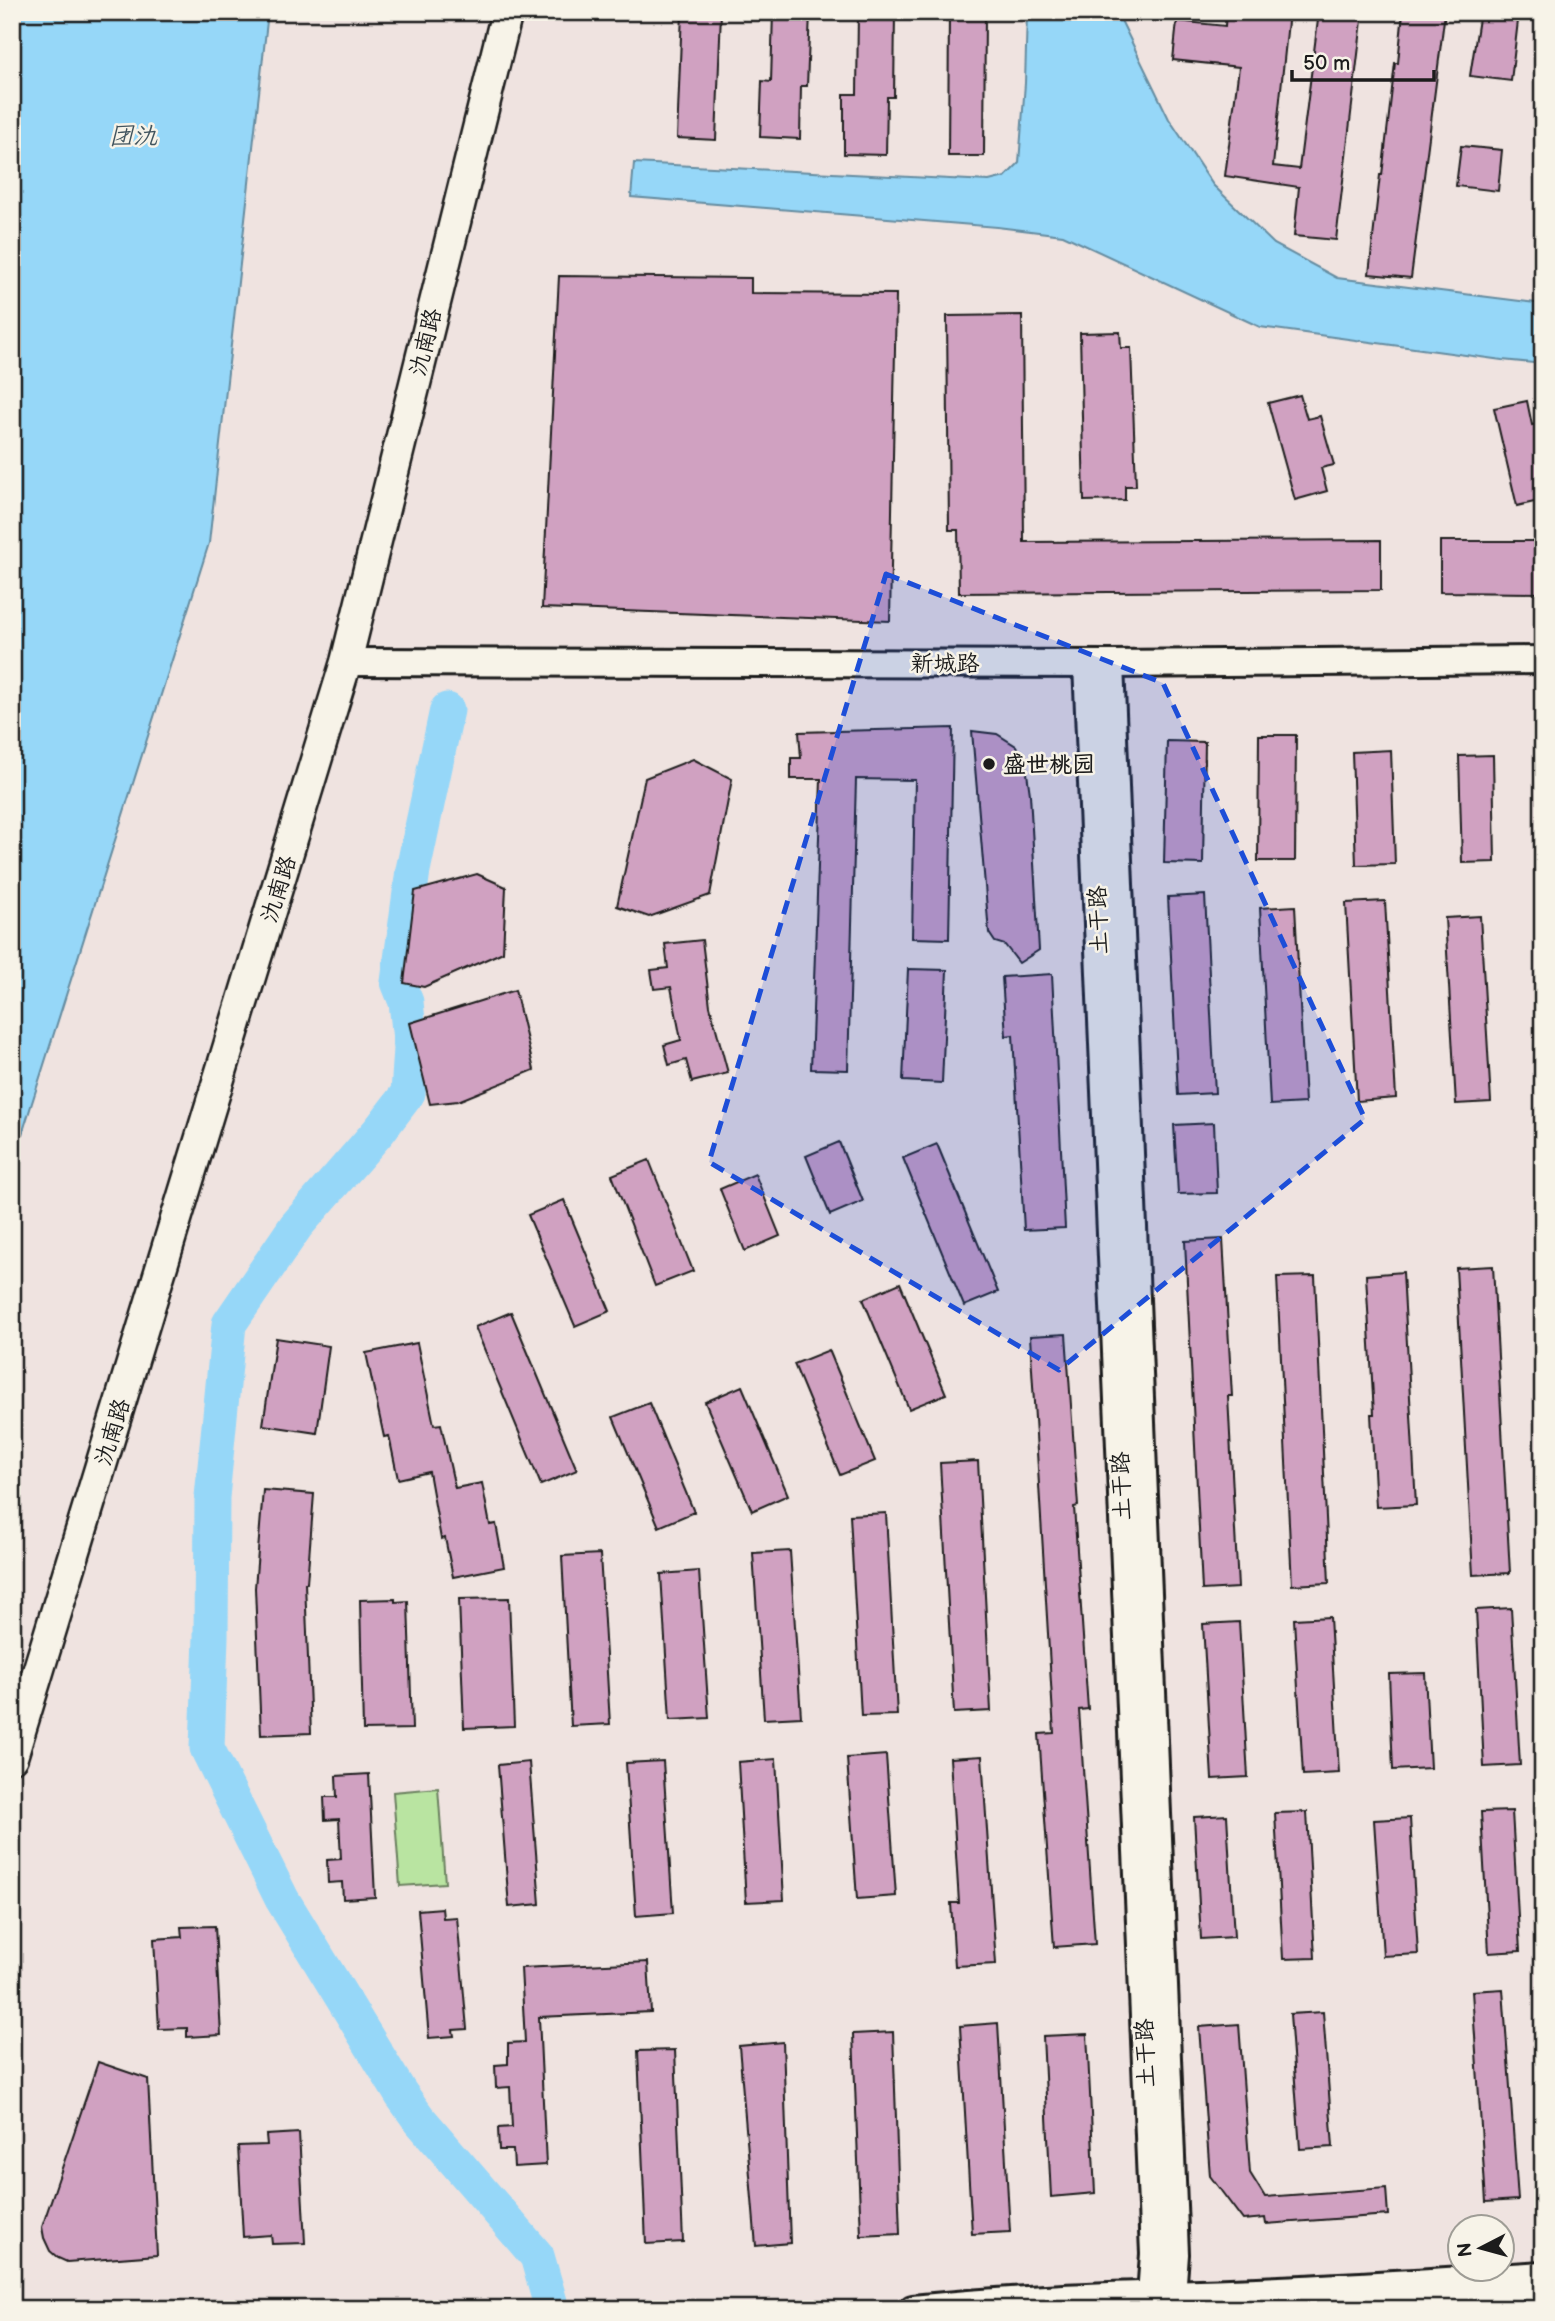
<svg xmlns="http://www.w3.org/2000/svg" width="1555" height="2321" viewBox="0 0 1555 2321" font-family="'Balsamiq Sans','LXGW WenKai TC',sans-serif">
<style>
.green{fill:#b9e4a1;stroke:#6a805e;stroke-width:2}
.water{fill:#96d7f8;stroke:#658ca0;stroke-width:2}
.lines{fill:none;stroke-linecap:round;stroke-linejoin:round}
.river{stroke:#96d7f8;stroke-width:35}
.building{fill:#d0a1c1;stroke:#1c1c1c;stroke-width:2}
.tertiary-casing{stroke:#1c1c1c;stroke-width:32}
.secondary-casing{stroke:#1c1c1c;stroke-width:35}
.tertiary{stroke:#f7f3e8;stroke-width:26}
.secondary{stroke:#f7f3e8;stroke-width:30}
.marked{fill:#1d4ed8;fill-opacity:0.2;stroke:#1d4ed8;stroke-width:5;stroke-dasharray:14 9;stroke-linejoin:round}
.poi-dot{fill:#1c1c1c;stroke:#f7f3e8;stroke-width:2.5}
.labels{text-anchor:middle;stroke-width:5;stroke-linejoin:round;paint-order:stroke}
.street-label{font-size:23px;fill:#1c1c1c;stroke:#f7f3e8}
.poi-label{font-size:23px;font-weight:bold;fill:#1c1c1c;stroke:#f7f3e8;text-anchor:start}
.water-label{font-size:24px;font-style:italic;fill:#41545e;stroke:#f7f3e8}
</style>
<rect width="100%" height="100%" fill="#efe3e0"/>
<filter id="ink" filterUnits="userSpaceOnUse"><feTurbulence type="fractalNoise" baseFrequency=".0143" numOctaves="2"/><feDisplacementMap in="SourceGraphic" scale="14" xChannelSelector="R" yChannelSelector="G"/><feConvolveMatrix kernelMatrix="1 2 1 2 8 2 1 2 1" color-interpolation-filters="sRGB"/></filter>
<g filter="url(#ink)">
<path class="green" d="M 438,1788 L 445,1883 L 400,1886 L 393,1792 Z"/>
<g class="water">
<path d="M 12,12 L 268,12 L 209,543 L 12,1166 Z"/>
<path d="M 1027,12 L 1117,12 L 1169,119 L 1213,185 L 1274,244 L 1337,278 L 1543,304 L 1543,364 L 1502,360 L 1260,327 L 1063,235 L 997,227 L 631,197 L 634,163 L 989,181 L 1005,177 L 1019,163 L 1025,83 Z"/>
</g>
<g class="lines">
<path class="river" d="M 447,710 L 413,870 L 398,982 L 406,1002 L 411,1049 L 408,1093 L 379,1131 L 296,1226 L 229,1324 L 212,1497 L 211,1637 L 207,1748 L 282,1899 L 401,2094 L 419,2119 L 537,2256 L 552,2309"/>
</g>
<g class="building">
<path d="M 682,12 L 721,12 L 716,140 L 677,138 Z"/>
<path d="M 773,12 L 810,12 L 807,86 L 801,86 L 800,139 L 760,137 L 762,81 L 771,82 Z"/>
<path d="M 858,12 L 895,12 L 894,97 L 887,97 L 886,155 L 844,154 L 844,94 L 857,94 Z"/>
<path d="M 949,12 L 985,12 L 984,156 L 948,156 Z"/>
<path d="M 1226,12 L 1289,12 L 1273,166 L 1299,169 L 1319,12 L 1363,12 L 1336,240 L 1294,236 L 1299,187 L 1225,176 L 1239,67 L 1173,60 L 1177,21 L 1225,26 Z"/>
<path d="M 1403,12 L 1445,12 L 1411,278 L 1369,274 L 1380,175 L 1382,175 L 1395,63 L 1398,63 Z"/>
<path d="M 1480,12 L 1519,12 L 1511,81 L 1470,76 Z"/>
<path d="M 1461,146 L 1502,150 L 1498,191 L 1456,186 Z"/>
<path d="M 559,276 L 751,278 L 751,293 L 896,294 L 890,621 L 542,608 Z"/>
<path d="M 1022,315 L 1024,542 L 1381,540 L 1381,590 L 959,593 L 958,530 L 949,530 L 947,316 Z"/>
<path d="M 1120,332 L 1121,348 L 1131,348 L 1136,486 L 1125,486 L 1125,500 L 1084,501 L 1080,333 Z"/>
<path d="M 1300,395 L 1307,419 L 1320,416 L 1334,465 L 1321,468 L 1327,491 L 1295,500 L 1268,403 Z"/>
<path d="M 1527,401 L 1532,425 L 1543,423 L 1543,500 L 1517,506 L 1494,408 Z"/>
<path d="M 1440,541 L 1543,541 L 1543,593 L 1440,592 Z"/>
<path d="M 953,728 L 949,939 L 912,938 L 915,780 L 856,779 L 848,1070 L 811,1069 L 821,779 L 791,779 L 791,758 L 801,758 L 799,732 Z"/>
<path d="M 972,731 L 997,734 L 1016,746 L 1026,766 L 1030,794 L 1039,950 L 1019,963 L 1005,945 L 995,942 L 989,933 Z"/>
<path d="M 1259,735 L 1296,735 L 1295,861 L 1258,861 Z"/>
<path d="M 1167,741 L 1205,742 L 1203,864 L 1164,863 Z"/>
<path d="M 1391,750 L 1395,864 L 1356,865 L 1352,752 Z"/>
<path d="M 1493,755 L 1495,862 L 1462,863 L 1459,756 Z"/>
<path d="M 693,759 L 732,779 L 710,895 L 649,917 L 617,906 L 645,778 Z"/>
<path d="M 477,874 L 506,887 L 503,952 L 424,987 L 404,983 L 415,891 Z"/>
<path d="M 1205,895 L 1215,1093 L 1178,1095 L 1168,897 Z"/>
<path d="M 1385,901 L 1396,1098 L 1357,1101 L 1346,903 Z"/>
<path d="M 1295,906 L 1305,1103 L 1270,1105 L 1260,908 Z"/>
<path d="M 1480,916 L 1491,1102 L 1456,1104 L 1445,918 Z"/>
<path d="M 702,940 L 710,1006 L 728,1073 L 692,1082 L 686,1060 L 669,1065 L 664,1045 L 681,1040 L 671,987 L 654,989 L 651,970 L 668,968 L 665,944 Z"/>
<path d="M 908,969 L 947,970 L 942,1083 L 903,1081 Z"/>
<path d="M 1052,974 L 1065,1228 L 1024,1230 L 1013,1035 L 1006,1036 L 1002,977 Z"/>
<path d="M 515,990 L 534,1070 L 458,1101 L 430,1104 L 410,1023 Z"/>
<path d="M 1214,1123 L 1217,1193 L 1178,1194 L 1174,1125 Z"/>
<path d="M 839,1142 L 863,1201 L 830,1215 L 806,1156 Z"/>
<path d="M 937,1144 L 998,1292 L 964,1306 L 903,1158 Z"/>
<path d="M 649,1160 L 693,1271 L 655,1286 L 612,1175 Z"/>
<path d="M 755,1174 L 780,1236 L 745,1251 L 720,1189 Z"/>
<path d="M 564,1200 L 610,1311 L 575,1326 L 528,1215 Z"/>
<path d="M 1223,1239 L 1232,1396 L 1228,1396 L 1238,1588 L 1202,1590 L 1185,1241 Z"/>
<path d="M 1493,1266 L 1510,1573 L 1473,1575 L 1456,1268 Z"/>
<path d="M 1403,1272 L 1416,1505 L 1376,1507 L 1371,1414 L 1374,1414 L 1366,1275 Z"/>
<path d="M 1315,1276 L 1329,1583 L 1292,1585 L 1277,1277 Z"/>
<path d="M 900,1283 L 946,1394 L 909,1409 L 863,1299 Z"/>
<path d="M 511,1312 L 577,1470 L 541,1485 L 475,1327 Z"/>
<path d="M 1066,1334 L 1078,1506 L 1074,1507 L 1088,1709 L 1079,1710 L 1095,1944 L 1054,1947 L 1039,1734 L 1054,1733 L 1030,1336 Z"/>
<path d="M 276,1338 L 329,1346 L 317,1433 L 263,1425 Z"/>
<path d="M 417,1343 L 434,1425 L 441,1424 L 455,1488 L 482,1483 L 490,1525 L 496,1524 L 504,1567 L 453,1577 L 445,1538 L 441,1539 L 429,1472 L 398,1479 L 389,1436 L 384,1437 L 366,1353 Z"/>
<path d="M 829,1350 L 875,1461 L 840,1475 L 794,1364 Z"/>
<path d="M 742,1386 L 788,1495 L 752,1511 L 705,1402 Z"/>
<path d="M 649,1403 L 694,1512 L 659,1527 L 613,1417 Z"/>
<path d="M 978,1461 L 991,1711 L 954,1713 L 940,1463 Z"/>
<path d="M 263,1490 L 314,1494 L 307,1583 L 305,1583 L 311,1733 L 261,1735 L 255,1588 Z"/>
<path d="M 886,1513 L 897,1715 L 861,1716 L 850,1515 Z"/>
<path d="M 790,1551 L 801,1717 L 764,1719 L 753,1553 Z"/>
<path d="M 600,1554 L 610,1724 L 571,1726 L 562,1556 Z"/>
<path d="M 699,1571 L 709,1718 L 670,1720 L 661,1574 Z"/>
<path d="M 509,1598 L 514,1726 L 464,1728 L 459,1599 Z"/>
<path d="M 395,1599 L 395,1602 L 408,1601 L 412,1729 L 363,1730 L 360,1600 Z"/>
<path d="M 1511,1608 L 1520,1765 L 1484,1767 L 1476,1610 Z"/>
<path d="M 1330,1617 L 1339,1773 L 1303,1775 L 1294,1619 Z"/>
<path d="M 1239,1622 L 1248,1777 L 1212,1779 L 1203,1624 Z"/>
<path d="M 1425,1673 L 1430,1768 L 1393,1770 L 1389,1674 Z"/>
<path d="M 886,1755 L 896,1896 L 857,1899 L 847,1758 Z"/>
<path d="M 982,1756 L 996,1964 L 955,1966 L 951,1903 L 959,1903 L 950,1758 Z"/>
<path d="M 776,1759 L 784,1900 L 746,1902 L 738,1762 Z"/>
<path d="M 663,1761 L 673,1913 L 636,1916 L 626,1763 Z"/>
<path d="M 529,1762 L 540,1904 L 509,1907 L 498,1765 Z"/>
<path d="M 369,1774 L 375,1897 L 343,1899 L 342,1882 L 328,1883 L 327,1860 L 341,1859 L 339,1819 L 325,1820 L 324,1797 L 337,1797 L 336,1776 Z"/>
<path d="M 1512,1811 L 1520,1951 L 1489,1953 L 1481,1812 Z"/>
<path d="M 1307,1812 L 1315,1958 L 1283,1959 L 1275,1813 Z"/>
<path d="M 1227,1815 L 1234,1937 L 1201,1939 L 1194,1817 Z"/>
<path d="M 1410,1818 L 1418,1954 L 1383,1956 L 1374,1820 Z"/>
<path d="M 442,1908 L 443,1918 L 457,1917 L 467,2029 L 453,2030 L 454,2036 L 429,2038 L 418,1910 Z"/>
<path d="M 215,1926 L 221,2035 L 187,2037 L 187,2028 L 159,2029 L 154,1939 L 182,1937 L 181,1927 Z"/>
<path d="M 648,1962 L 651,2012 L 539,2017 L 546,2165 L 514,2167 L 513,2150 L 499,2150 L 498,2128 L 512,2127 L 510,2087 L 496,2088 L 495,2065 L 508,2064 L 508,2043 L 525,2042 L 521,1968 Z"/>
<path d="M 1503,1989 L 1518,2200 L 1486,2202 L 1472,1991 Z"/>
<path d="M 1323,2012 L 1333,2147 L 1300,2149 L 1290,2014 Z"/>
<path d="M 998,2023 L 1010,2232 L 972,2234 L 960,2026 Z"/>
<path d="M 1239,2024 L 1250,2173 L 1265,2197 L 1386,2188 L 1388,2215 L 1266,2224 L 1265,2218 L 1243,2220 L 1210,2176 L 1199,2027 Z"/>
<path d="M 893,2032 L 900,2234 L 861,2236 L 853,2034 Z"/>
<path d="M 1087,2034 L 1095,2193 L 1051,2197 L 1043,2036 Z"/>
<path d="M 783,2042 L 790,2243 L 756,2246 L 739,2046 Z"/>
<path d="M 675,2050 L 683,2242 L 646,2244 L 638,2051 Z"/>
<path d="M 98,2062 L 148,2079 L 157,2255 L 67,2262 L 58,2258 L 50,2251 L 44,2238 L 42,2227 Z"/>
<path d="M 299,2133 L 305,2243 L 272,2244 L 271,2235 L 243,2237 L 238,2146 L 267,2145 L 266,2135 Z"/>
</g>
<g class="lines">
<defs>
<g id="tertiary">
<path d="M 346,662 L 1110,664 L 1543,660"/>
<path d="M 1087,664 L 1154,2254 L 1150,2309"/>
<path d="M 1110,664 L 1175,2254 L 1171,2309"/>
<path d="M 913,2309 C 1008,2299 1103,2296 1199,2293 C 1314,2290 1428,2282 1543,2275"/>
<path d="M 1348,2309 L 1543,2297"/>
</g>
<path id="secondary" d="M 12,1757 L 346,662 L 507,12"/>
</defs>
<use href="#tertiary" class="tertiary-casing"/>
<use href="#secondary" class="secondary-casing"/>
<use href="#tertiary" class="tertiary"/>
<use href="#secondary" class="secondary"/>
</g>
</g>
<path class="marked" d="M 886,574 L 1163,683 L 1365,1119 L 1059,1370 L 709,1162 Z"/>
<circle class="poi-dot" cx="989" cy="764" r="7"/>
<g class="labels">
<g class="street-label">
<text transform="translate(425 342) rotate(-76)" y="8">氿南路</text>
<text x="945" y="671">新城路</text>
<text transform="translate(278 889) rotate(-73)" y="8">氿南路</text>
<text transform="translate(1098 920) rotate(-92)" y="8">土干路</text>
<text transform="translate(112 1432) rotate(-73)" y="8">氿南路</text>
<text transform="translate(1121 1486) rotate(-92)" y="8">土干路</text>
<text transform="translate(1145 2053) rotate(-92)" y="8">土干路</text>
</g>
<g class="poi-label">
<text x="1003" y="772">盛世桃园</text>
</g>
<g class="water-label">
<text x="133" y="144">团氿</text>
</g>
</g>
<rect width="1555" height="2321" fill="none" stroke="#f7f3e8" stroke-width="42"/>
<rect x="21" y="21" width="1513" height="2279" fill="none" stroke="#1c1c1c" stroke-width="2.5" filter="url(#ink)"/>
<g transform="translate(1481 2248) rotate(264)"><circle r="33" fill="#f7f3e8" stroke="#9f9d96" stroke-width="2"/>
<path d="M0-5L12 26L0 18L-12 26Z" fill="#1c1c1c"/>
<text y="-10" font-size="19" font-weight="bold" text-anchor="middle" fill="#1c1c1c">N</text>
</g>
<path d="M1292 70v10h142v-10" fill="none" stroke="#1c1c1c" stroke-width="3.5"/>
<text x="1303" y="70" font-size="21" fill="#1c1c1c" stroke="#f7f3e8" stroke-width="5" paint-order="stroke">50 m</text>
</svg>
